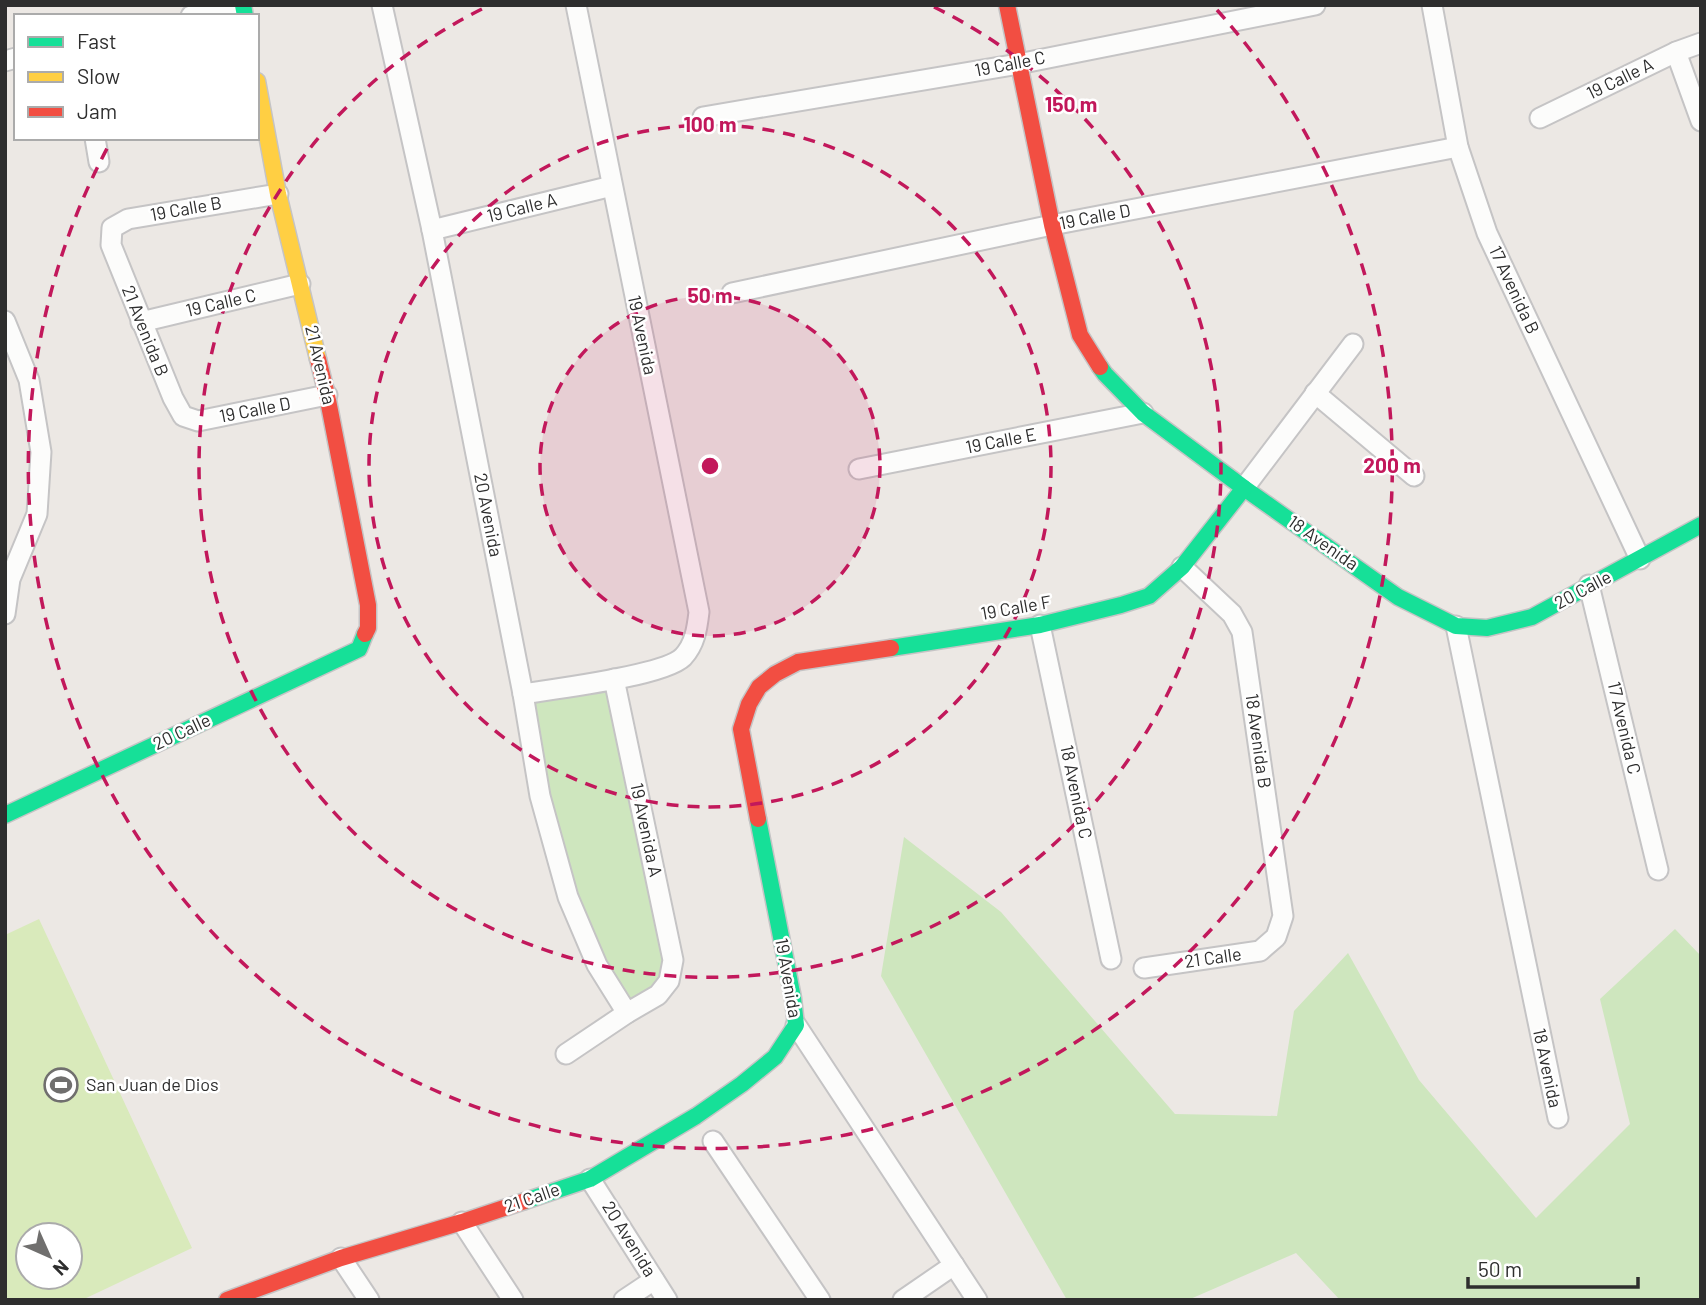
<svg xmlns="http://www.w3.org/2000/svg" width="1706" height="1305" viewBox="0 0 1706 1305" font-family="Barlow,sans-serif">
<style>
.green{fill:#cee6be}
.pitch{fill:#d9eabb;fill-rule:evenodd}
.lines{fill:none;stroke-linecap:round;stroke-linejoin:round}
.street-casing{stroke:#c5c4c5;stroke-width:23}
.fast-casing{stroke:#c5c4c5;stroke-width:19}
.slow-casing{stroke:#c5c4c5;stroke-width:19}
.jam-casing{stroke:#c5c4c5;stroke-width:19}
.street{stroke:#fcfcfb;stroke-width:19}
.fast{stroke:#16e098;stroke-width:16}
.slow{stroke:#ffcf43;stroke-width:16}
.jam{stroke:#f24e42;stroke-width:16}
.ring{fill:none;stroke:#c2185b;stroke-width:3.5;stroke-dasharray:12 9}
.labels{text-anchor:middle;stroke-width:5;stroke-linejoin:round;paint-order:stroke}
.street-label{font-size:18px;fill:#2e2e2e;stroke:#fff}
.poi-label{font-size:18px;fill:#2e2e2e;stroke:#fff;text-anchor:start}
.centre{fill:#c2185b;stroke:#fff;stroke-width:3.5}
.ring-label{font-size:21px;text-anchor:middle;font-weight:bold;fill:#c2185b;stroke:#fff;stroke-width:5;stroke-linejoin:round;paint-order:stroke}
</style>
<rect width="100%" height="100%" fill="#ece8e4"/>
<g class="green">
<path d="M 614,679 L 669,981 L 627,1013 L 568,897 L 523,694 Z"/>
<path d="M 904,837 L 1001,912 L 1175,1114 L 1277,1116 L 1294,1011 L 1348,953 L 1419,1080 L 1536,1218 L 1630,1124 L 1600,999 L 1675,929 L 1701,956 L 1701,1300 L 1340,1300 L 1296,1253 L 1188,1300 L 1067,1300 L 881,976 Z"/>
</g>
<path class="pitch" d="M 39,919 L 192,1248 L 82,1300 L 5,1300 L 5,935 ZM 28,1235 L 70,1235 L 70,1277 L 28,1277 Z"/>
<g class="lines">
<defs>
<g id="street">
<path d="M 382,5 L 432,230 L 523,694 L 540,796 L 568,897 L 597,965 L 627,1013"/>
<path d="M 1432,5 L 1458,147 L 1487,233 L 1640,559"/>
<path d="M 191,16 L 234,5"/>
<path d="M 1676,52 L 1701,121"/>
<path d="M 5,61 L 16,58"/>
<path d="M 703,117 L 1018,64 L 1315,5"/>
<path d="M 1540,118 L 1676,52 L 1701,43"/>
<path d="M 95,138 L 99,162"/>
<path d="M 278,194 L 128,219 L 112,228 L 111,245 L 173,398 L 183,416 L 198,421 L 327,395"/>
<path d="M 432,230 L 612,186"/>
<path d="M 732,293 L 1052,225 L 1458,147"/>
<path d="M 5,321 L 29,380 L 41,452 L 37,514 L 10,579 L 5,614"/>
<path d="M 141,322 L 300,284"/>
<path d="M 1315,393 L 1414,476"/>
<path d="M 859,469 L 1143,413"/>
<path d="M 1244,488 L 1353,344"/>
<path d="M 1589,585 L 1658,870"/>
<path d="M 1040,625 L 1111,959"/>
<path d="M 1456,626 L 1558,1118"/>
<path d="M 523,694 C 554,689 664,676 683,657 C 695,644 697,629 699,612 L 576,5"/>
<path d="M 1144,968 L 1260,951 L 1276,937 L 1283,916 L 1242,632 L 1232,614 L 1182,567"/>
<path d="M 796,1025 L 977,1300"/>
<path d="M 566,1054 L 627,1013 L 658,995 L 669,981 L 673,960 L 614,679"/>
<path d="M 713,1141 L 820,1300"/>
<path d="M 590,1179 L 667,1300"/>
<path d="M 462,1222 L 513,1300"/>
<path d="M 341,1258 L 369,1300"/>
<path d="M 624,1300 L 654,1280"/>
<path d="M 903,1300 L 954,1265"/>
</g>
<g id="fast">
<path d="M 243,5 L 245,16"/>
<path d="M 1100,367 L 1105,374 L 1143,413 L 1244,488 L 1398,597 L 1456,626 L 1487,628 L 1532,617 L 1701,525"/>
<path d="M 891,648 L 1040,625 L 1121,605 L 1149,596 L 1182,567 L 1244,488"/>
<path d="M 5,815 L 359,649 L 365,634"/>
<path d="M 525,1201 L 590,1179 L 696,1116 L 742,1084 L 775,1057 L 796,1025 L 793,998 L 758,819"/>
</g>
<path id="slow" d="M 257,81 L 278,194 L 318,359"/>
<g id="jam">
<path d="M 1007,5 L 1052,225 L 1080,335 L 1100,367"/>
<path d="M 318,359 L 327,395 L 368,605 L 368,628 L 365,634"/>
<path d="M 758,819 L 741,729 L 749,704 L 759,687 L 775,674 L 798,662 L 891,648"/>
<path d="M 227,1300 L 341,1258 L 462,1222 L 525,1201"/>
</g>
</defs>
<use href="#street" class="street-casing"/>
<use href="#fast" class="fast-casing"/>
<use href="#slow" class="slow-casing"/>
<use href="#jam" class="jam-casing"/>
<use href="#street" class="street"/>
<use href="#fast" class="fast"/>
<use href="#slow" class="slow"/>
<use href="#jam" class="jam"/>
</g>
<circle cx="710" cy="466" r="170" fill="#c2185b" fill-opacity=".12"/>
<g class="ring">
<circle cx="710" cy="466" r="170"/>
<circle cx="710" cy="466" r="341"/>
<path d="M934 7A511 511 0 1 1 486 7"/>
<path d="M1217 10A682 682 0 1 1 111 141"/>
</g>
<defs>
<symbol id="stadium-ring" viewBox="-11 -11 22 22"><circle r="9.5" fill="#fff" stroke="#706f6e" stroke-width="1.5"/><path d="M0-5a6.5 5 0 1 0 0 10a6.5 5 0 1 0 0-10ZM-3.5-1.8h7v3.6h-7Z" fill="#706f6e"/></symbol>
</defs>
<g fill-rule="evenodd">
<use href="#stadium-ring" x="42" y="1066" width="38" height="38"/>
</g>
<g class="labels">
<g class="street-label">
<text transform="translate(1010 64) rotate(-11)" y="6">19 Calle C</text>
<text transform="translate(1620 79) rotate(-26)" y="6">19 Calle A</text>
<text transform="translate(522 208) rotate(-14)" y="6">19 Calle A</text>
<text transform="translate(186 209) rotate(-10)" y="6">19 Calle B</text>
<text transform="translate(1095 217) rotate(-11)" y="6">19 Calle D</text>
<text transform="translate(1514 290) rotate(65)" y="6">17 Avenida B</text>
<text transform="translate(221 303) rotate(-13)" y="6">19 Calle C</text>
<text transform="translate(145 331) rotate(68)" y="6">21 Avenida B</text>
<text transform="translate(642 335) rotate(78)" y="6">19 Avenida</text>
<text transform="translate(320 365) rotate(77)" y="6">21 Avenida</text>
<text transform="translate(255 410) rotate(-11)" y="6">19 Calle D</text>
<text transform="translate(1001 441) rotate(-11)" y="6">19 Calle E</text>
<text transform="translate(488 515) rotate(79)" y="6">20 Avenida</text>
<text transform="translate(1323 543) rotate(35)" y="6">18 Avenida</text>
<text transform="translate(1583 590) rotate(-28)" y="6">20 Calle</text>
<text transform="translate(1016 608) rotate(-10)" y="6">19 Calle F</text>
<text transform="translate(1624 728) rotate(77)" y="6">17 Avenida C</text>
<text transform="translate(182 732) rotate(-25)" y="6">20 Calle</text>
<text transform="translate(1258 741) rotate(82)" y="6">18 Avenida B</text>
<text transform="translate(1076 792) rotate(78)" y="6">18 Avenida C</text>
<text transform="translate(646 830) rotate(78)" y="6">19 Avenida A</text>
<text transform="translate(1213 958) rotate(-8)" y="6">21 Calle</text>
<text transform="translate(788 978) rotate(80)" y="6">19 Avenida</text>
<text transform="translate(1547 1068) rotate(78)" y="6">18 Avenida</text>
<text transform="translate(532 1198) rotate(-19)" y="6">21 Calle</text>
<text transform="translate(629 1239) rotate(58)" y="6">20 Avenida</text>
</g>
<g class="poi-label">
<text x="86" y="1091">San Juan de Dios</text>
</g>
</g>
<circle cx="710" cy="466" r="10" class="centre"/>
<g class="ring-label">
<text x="1071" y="112">150 m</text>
<text x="710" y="132">100 m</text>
<text x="710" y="303">50 m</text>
<text x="1392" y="473">200 m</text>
</g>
<rect width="1706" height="1305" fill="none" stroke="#2e2e2e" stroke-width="14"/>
<rect x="14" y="14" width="245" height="126" fill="#ffffff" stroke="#ababab" stroke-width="2"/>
<rect x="28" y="37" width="35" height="10" fill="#16e098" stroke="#ababab" stroke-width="2"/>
<text x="77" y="49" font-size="21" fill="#2e2e2e">Fast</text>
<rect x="28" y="72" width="35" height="10" fill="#ffcf43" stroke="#ababab" stroke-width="2"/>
<text x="77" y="84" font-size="21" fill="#2e2e2e">Slow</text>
<rect x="28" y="107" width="35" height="10" fill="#f24e42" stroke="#ababab" stroke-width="2"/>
<text x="77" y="119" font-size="21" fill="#2e2e2e">Jam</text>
<g transform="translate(49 1256) rotate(135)"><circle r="33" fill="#ffffff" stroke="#ababab" stroke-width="2"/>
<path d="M0-5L12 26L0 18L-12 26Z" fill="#706f6e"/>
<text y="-10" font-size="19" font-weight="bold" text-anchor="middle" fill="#2e2e2e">N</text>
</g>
<path d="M1468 1277v10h170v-10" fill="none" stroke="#2e2e2e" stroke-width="3.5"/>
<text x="1478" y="1277" font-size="21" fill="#2e2e2e" stroke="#ffffff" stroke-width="5" paint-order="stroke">50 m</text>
</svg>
